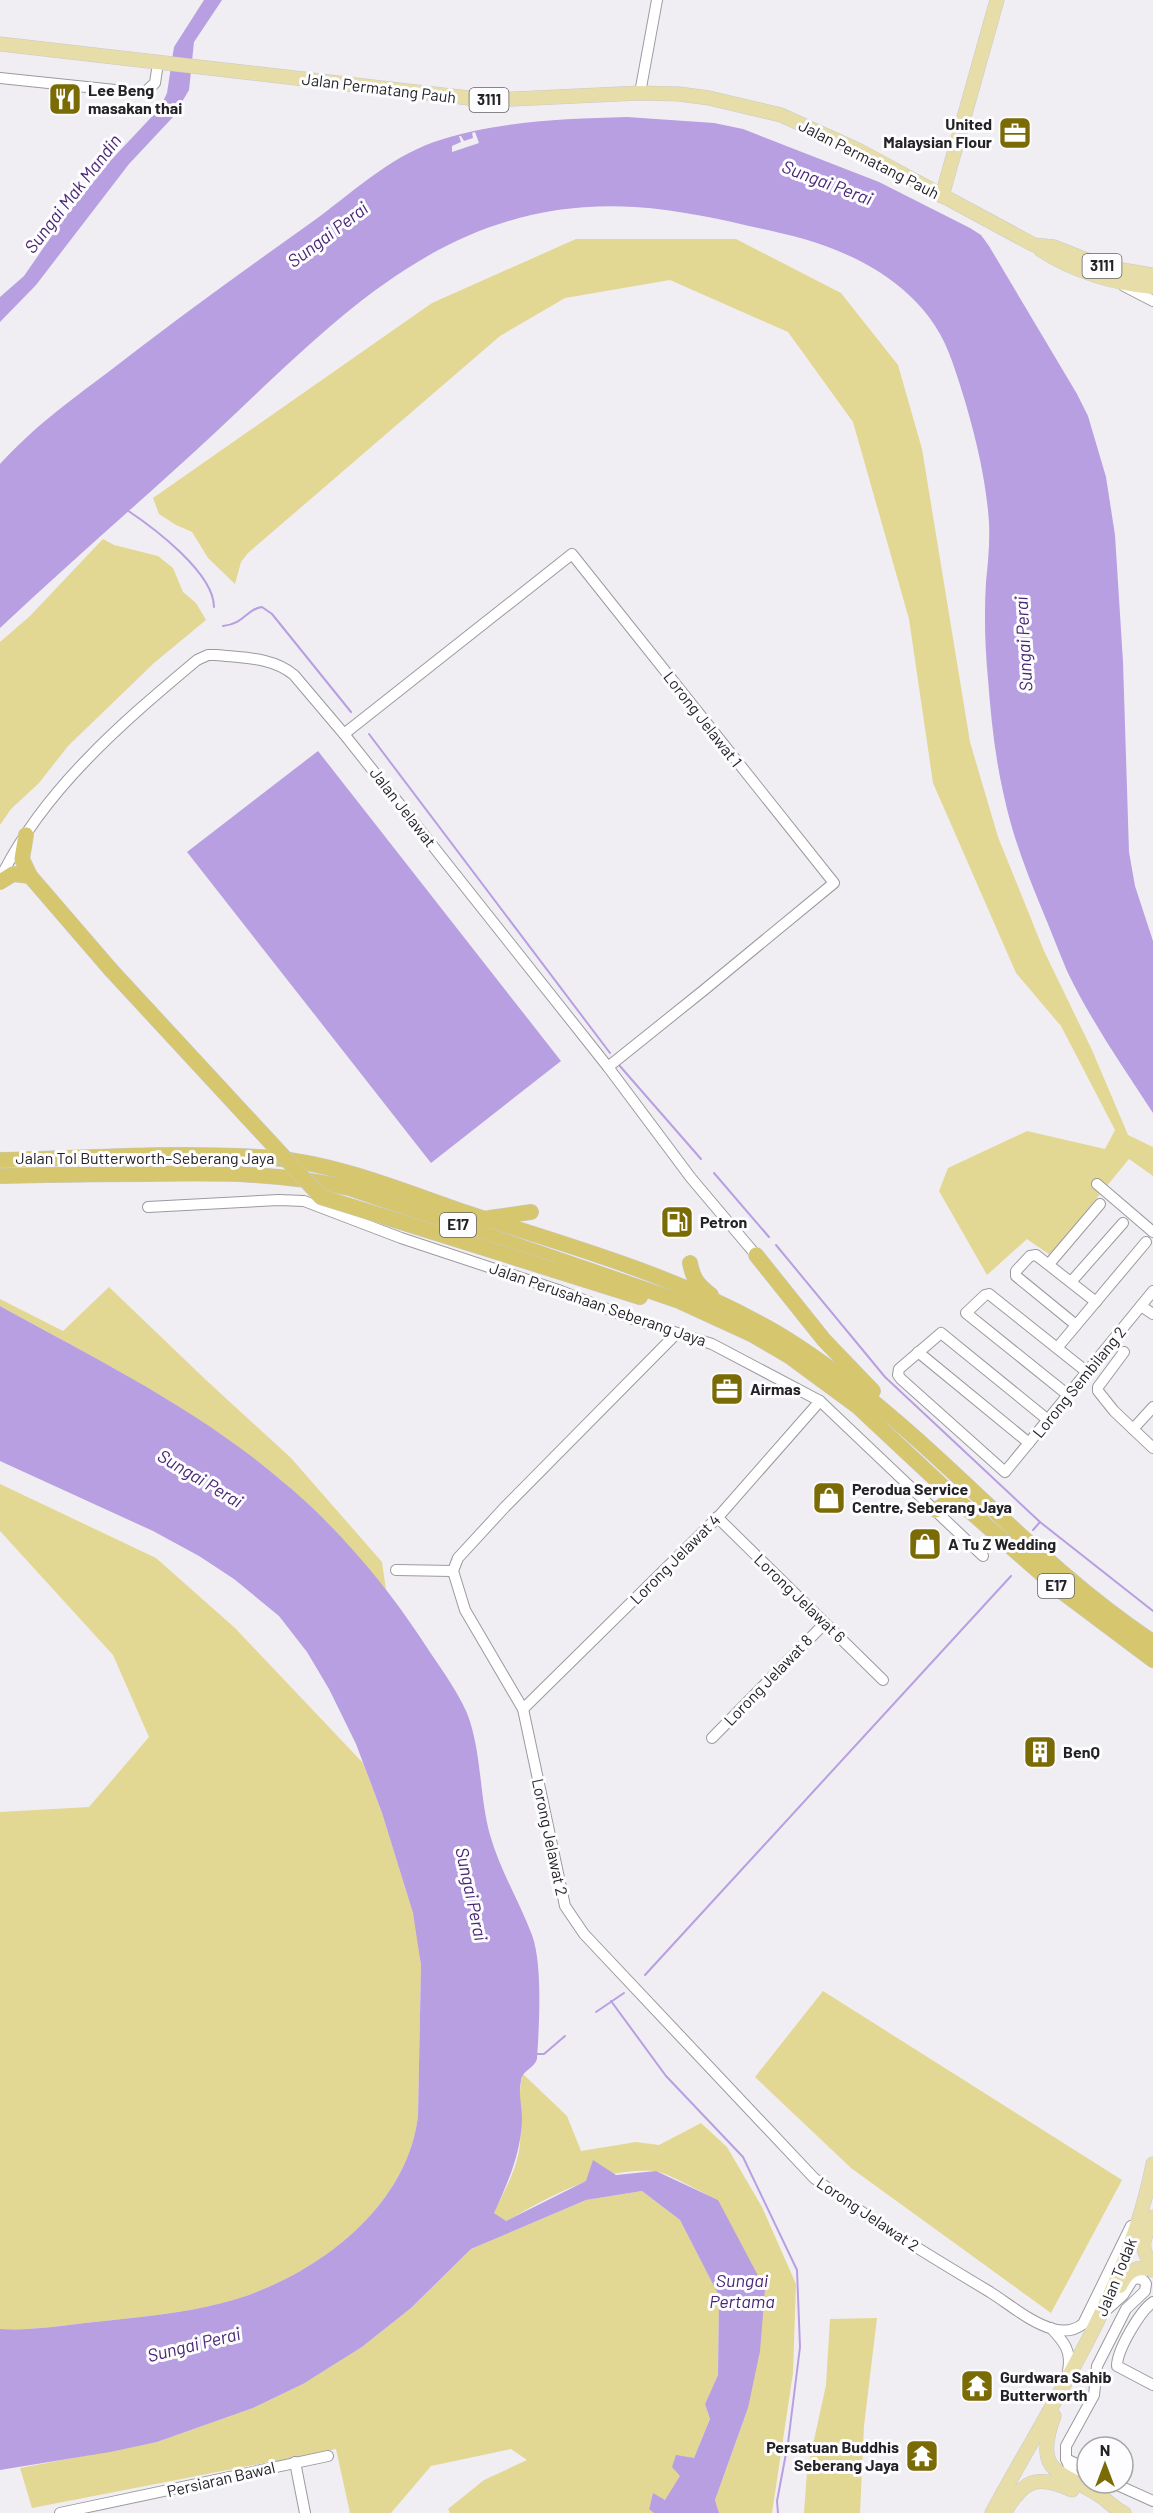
<svg xmlns="http://www.w3.org/2000/svg" width="1153" height="2513" viewBox="0 0 1153 2513" font-family="Barlow,sans-serif">
<style>
.green{fill:#e3d794}
.water{fill:#b79fe1}
.pier{fill:#f0eef3}
.lines{fill:none;stroke-linecap:round;stroke-linejoin:round}
.stream{stroke:#b79fe1;stroke-width:2}
.minor-casing{stroke:#9b9a9f;stroke-width:12}
.major-casing{stroke:#cacaca;stroke-width:15}
.highway-casing{stroke:#cacaca;stroke-width:16}
.minor{stroke:#fff;stroke-width:10}
.major{stroke:#e6dda8;stroke-width:14}
.highway{stroke:#d6c66e;stroke-width:15}
.highway-bridge-casing{stroke:#cacaca;stroke-width:16;stroke-linecap:butt}
.highway-bridge{stroke:#d6c66e;stroke-width:15}
.labels{text-anchor:middle;stroke-width:6;stroke-linejoin:round;paint-order:stroke}
.shield{fill:#fdfcff;stroke:#646366;stroke-width:1.5}
.shield-label{font-size:15px;font-weight:bold;fill:#232224}
.street-label{font-size:16px;fill:#232224;stroke:#fdfcff}
.poi-label{font-size:16px;font-weight:bold;fill:#232224;stroke:#fdfcff;text-anchor:start}
.water-label{font-size:18px;font-style:italic;fill:#482673;stroke:#fdfcff}
</style>
<rect width="100%" height="100%" fill="#f0eef3"/>
<g class="green">
<path d="M 576,239 L 736,239 L 841,293 L 898,365 L 922,449 L 970,742 L 998,837 L 1044,951 L 1092,1050 L 1128,1135 L 1153,1147 L 1153,1176 L 1129,1159 L 1050,1255 L 1027,1239 L 987,1275 L 939,1191 L 948,1168 L 1027,1131 L 1105,1149 L 1115,1130 L 1061,1026 L 1016,973 L 933,783 L 909,619 L 853,422 L 788,332 L 670,280 L 565,298 L 500,336 L 248,553 L 241,562 L 235,584 L 208,558 L 192,532 L 176,525 L 159,514 L 153,498 L 432,303 Z"/>
<path d="M 103,539 L 114,545 L 158,556 L 173,568 L 183,592 L 196,603 L 206,620 L 154,663 L 68,746 L 39,783 L 11,809 L 0,825 L 0,642 L 30,616 Z"/>
<path d="M 109,1287 L 206,1380 L 291,1458 L 382,1562 L 386,1590 C 353,1552 320,1513 282,1481 C 197,1409 96,1359 0,1306 L 0,1299 L 63,1331 Z"/>
<path d="M 0,1484 L 156,1558 L 235,1628 L 363,1763 L 382,1813 L 413,1913 L 418,1939 L 421,1965 L 418,2116 C 407,2211 309,2281 222,2303 C 180,2314 138,2317 95,2322 C 64,2325 32,2331 0,2329 L 0,1812 L 89,1807 L 149,1737 L 113,1655 L 0,1531 Z"/>
<path d="M 823,1991 L 1122,2180 L 1051,2313 L 851,2168 L 755,2077 Z"/>
<path d="M 523,2074 L 567,2116 L 581,2151 L 636,2142 L 659,2145 L 701,2123 L 727,2147 L 762,2207 L 796,2284 L 793,2373 L 772,2513 L 719,2513 L 715,2500 L 748,2408 L 718,2200 C 704,2194 667,2172 654,2171 C 600,2167 551,2196 506,2221 L 493,2213 C 504,2192 518,2168 520,2143 C 522,2124 517,2089 523,2074 Z"/>
<path d="M 642,2191 L 680,2220 L 719,2296 L 718,2375 L 705,2404 L 710,2419 L 694,2458 L 665,2500 L 653,2494 L 649,2508 L 654,2513 L 450,2513 L 448,2509 L 484,2480 L 527,2460 L 511,2449 L 431,2466 L 391,2513 L 350,2513 L 336,2449 L 32,2508 L 20,2468 L 157,2442 L 253,2408 L 303,2384 L 362,2347 L 411,2308 L 471,2249 L 586,2200 Z"/>
<path d="M 877,2318 L 864,2426 L 860,2513 L 804,2513 L 807,2472 L 826,2385 L 830,2319 Z"/>
</g>
<g class="water">
<path d="M 204,0 L 222,0 L 194,42 L 189,90 L 173,117 L 129,164 L 36,285 L 0,322 L 0,297 L 24,276 L 62,221 L 112,159 L 160,108 L 167,93 L 174,47 Z"/>
<path d="M 627,117 L 714,123 L 743,129 L 879,182 L 970,228 L 981,235 L 989,246 L 1077,394 L 1088,416 L 1106,477 L 1115,535 L 1123,662 L 1129,852 L 1135,886 L 1153,941 L 1153,1113 C 1123,1067 1091,1021 1067,971 C 1058,950 1050,928 1041,907 C 1026,871 1012,834 1004,796 C 995,758 991,718 988,679 C 985,647 984,614 986,582 C 988,562 990,543 989,523 C 986,471 969,410 952,361 C 927,286 852,249 780,233 C 732,222 684,210 635,207 C 449,196 342,314 218,430 C 146,497 71,561 0,628 L 0,464 C 34,427 67,403 107,373 C 174,321 243,271 312,222 C 351,194 388,158 434,142 C 496,121 562,119 627,117 Z"/>
<path d="M 318,751 L 561,1061 L 431,1163 L 187,852 Z"/>
<path d="M 0,1306 C 96,1359 198,1409 282,1481 C 334,1524 383,1581 420,1637 C 436,1662 455,1686 467,1713 C 482,1752 479,1795 490,1835 C 500,1870 519,1901 532,1935 C 543,1965 539,2027 537,2059 C 534,2069 522,2070 521,2081 C 518,2093 522,2106 522,2119 C 521,2154 508,2182 494,2213 L 506,2221 L 586,2181 L 593,2160 L 616,2175 L 656,2171 L 718,2200 L 765,2289 L 760,2351 L 748,2408 L 715,2500 L 719,2513 L 654,2513 L 649,2509 L 653,2493 L 665,2500 L 680,2476 L 672,2467 L 676,2455 L 694,2458 L 710,2419 L 705,2404 L 718,2375 L 719,2296 L 680,2220 L 642,2191 L 586,2200 L 471,2249 L 411,2308 L 362,2347 L 303,2384 L 253,2408 L 157,2442 L 110,2452 L 0,2470 L 0,2329 C 32,2331 64,2325 95,2322 C 138,2317 180,2314 222,2303 C 309,2281 407,2211 418,2116 L 421,1965 L 413,1913 L 382,1813 L 356,1744 L 329,1689 L 307,1652 L 279,1616 L 234,1579 L 199,1556 L 153,1531 L 0,1461 Z"/>
</g>
<path class="pier" d="M 475,132 L 479,143 L 452,152 L 452,146 L 461,142 L 459,136 L 461,136 L 464,141 L 473,138 L 472,133 Z"/>
<g class="lines">
<g class="stream">
<path d="M 127,510 C 154,528 214,573 214,607"/>
<path d="M 223,626 C 245,624 246,609 262,607 L 272,614 L 351,712"/>
<path d="M 369,734 L 610,1053"/>
<path d="M 619,1065 L 701,1159"/>
<path d="M 714,1173 L 769,1237"/>
<path d="M 776,1245 L 885,1377 L 1040,1522 L 1153,1611"/>
<path d="M 1033,1530 L 1040,1522"/>
<path d="M 645,1975 L 1011,1576"/>
<path d="M 611,2001 L 666,2076 L 743,2157 L 797,2270 L 800,2347 L 788,2443 L 777,2501 L 778,2513"/>
<path d="M 596,2012 L 624,1993"/>
<path d="M 535,2054 L 544,2054 L 565,2036"/>
</g>
<defs>
<g id="minor">
<path d="M 0,78 L 144,93 L 155,83 L 158,63"/>
<path d="M 640,93 L 657,0"/>
<path d="M 1124,286 L 1153,301"/>
<path d="M 344,734 L 572,554 L 834,883 L 704,990 L 608,1067"/>
<path d="M 0,879 C 43,790 123,722 197,660 L 208,655 L 216,655 C 243,658 273,657 294,675 L 344,734 L 608,1067 L 691,1178 L 756,1255"/>
<path d="M 1097,1184 L 1153,1232"/>
<path d="M 148,1207 L 279,1200 L 304,1201 L 401,1238 L 561,1291 L 630,1318 L 712,1344 L 820,1401 L 983,1556"/>
<path d="M 1049,1264 L 1100,1204"/>
<path d="M 1071,1282 L 1123,1223"/>
<path d="M 1141,1306 L 1153,1314"/>
<path d="M 1076,1325 L 1016,1276 L 1016,1271 L 1030,1256 L 1036,1255 L 1096,1302"/>
<path d="M 676,1334 L 505,1507 L 458,1558 L 453,1571 L 465,1610 L 523,1709 L 565,1906 L 584,1934 L 814,2178 C 870,2220 930,2256 990,2292 C 1009,2304 1031,2323 1053,2329 C 1064,2332 1074,2331 1083,2324 L 1131,2226"/>
<path d="M 1057,1348 L 1146,1242"/>
<path d="M 918,1352 L 1029,1443"/>
<path d="M 1124,1352 L 1098,1387 L 1098,1391 L 1114,1411 L 1153,1448"/>
<path d="M 1068,1395 L 966,1313 L 985,1295 L 989,1294 L 1087,1372"/>
<path d="M 1048,1420 L 941,1333 L 899,1369 L 898,1375 L 901,1379 L 1005,1472 L 1153,1291"/>
<path d="M 1133,1429 L 1153,1407"/>
<path d="M 717,1517 L 883,1680"/>
<path d="M 396,1570 L 453,1571"/>
<path d="M 523,1709 L 719,1516 L 820,1401"/>
<path d="M 712,1738 L 825,1623"/>
<path d="M 1153,2302 C 1140,2311 1117,2350 1117,2366 L 1153,2385"/>
<path d="M 1051,2328 C 1064,2342 1072,2351 1068,2371"/>
<path d="M 1066,2459 L 1066,2446 L 1094,2395 L 1097,2366 L 1126,2309 L 1145,2291 L 1146,2284 C 1143,2278 1139,2278 1133,2279 L 1123,2295 L 1103,2313"/>
<path d="M 295,2462 L 305,2513"/>
<path d="M 1076,2482 L 1066,2459 L 1087,2469"/>
<path d="M 1113,2483 L 1153,2501"/>
<path d="M 60,2513 L 328,2456"/>
</g>
<g id="major">
<path d="M 0,44 L 469,98 L 494,100 L 640,93 L 679,94 L 709,98 L 781,115 L 858,150 L 1034,245 L 1054,247 L 1105,267 L 1153,275"/>
<path d="M 942,196 L 997,0"/>
<path d="M 1041,250 C 1075,272 1113,283 1153,287"/>
<path d="M 1153,2217 C 1145,2235 1137,2249 1153,2264"/>
<path d="M 1120,2286 C 1127,2271 1136,2265 1153,2270"/>
<path d="M 1054,2416 C 1032,2476 1062,2470 1102,2497 C 1110,2503 1115,2509 1124,2513"/>
<path d="M 992,2513 C 1053,2400 1128,2292 1153,2164"/>
<path d="M 1004,2513 C 1023,2481 1036,2473 1072,2490"/>
</g>
<g id="highway">
<path d="M 26,835 L 22,859 L 30,876 L 111,970"/>
<path d="M 0,882 L 13,874 L 30,876"/>
<path d="M 0,1160 C 91,1158 183,1151 273,1158 C 338,1164 400,1190 461,1211 C 560,1243 668,1273 759,1323 C 792,1340 822,1362 851,1384 C 956,1465 1042,1569 1153,1642"/>
<path d="M 0,1176 C 49,1175 98,1174 147,1174 C 218,1173 279,1172 349,1188 L 679,1301 L 753,1335 L 789,1356 L 857,1406 L 964,1506 L 1061,1591 L 1153,1660"/>
<path d="M 489,1218 L 531,1212"/>
<path d="M 756,1255 L 824,1340 L 873,1391"/>
<path d="M 690,1263 C 693,1279 698,1285 711,1295"/>
<path d="M 554,1270 L 640,1297"/>
<path d="M 936,1510 L 943,1505 L 964,1506"/>
</g>
</defs>
<use href="#minor" class="minor-casing"/>
<use href="#major" class="major-casing"/>
<use href="#highway" class="highway-casing"/>
<use href="#minor" class="minor"/>
<use href="#major" class="major"/>
<use href="#highway" class="highway"/>
<defs>
<path id="highway-bridge" d="M 111,970 L 321,1197 L 554,1270"/>
</defs>
<use href="#highway-bridge" class="highway-bridge-casing"/>
<use href="#highway-bridge" class="highway-bridge"/>
</g>
<defs>
<symbol id="restaurant-square" viewBox="-11 -11 22 22"><rect x="-9" y="-9" width="18" height="18" rx="4" fill="#7b6b05" stroke="#fdfcff"/><path d="M-5-6h1v4h1v-4h1v4h1v-4h1v5L-1.5 .5V6h-2V.5L-5-1ZM5-6V6H3V1.5H1.5Q1.5-4 5-6Z" fill="#fff"/></symbol>
<symbol id="office-square" viewBox="-11 -11 22 22"><rect x="-9" y="-9" width="18" height="18" rx="4" fill="#7b6b05" stroke="#fdfcff"/><path d="M-6-3h4V-5.5h4V-3h4V5H-6ZM-1-4.5V-3h2v-1.5ZM-6 0V1H6V0Z" fill="#fff"/></symbol>
<symbol id="fuel-square" viewBox="-11 -11 22 22"><rect x="-9" y="-9" width="18" height="18" rx="4" fill="#7b6b05" stroke="#fdfcff"/><path d="M-5.5-6h7V0h2V4h1.3V-2.5L3-4.5l.8-.8L6-3V5H2.5V1h-1V6h-7ZM-4.2-4.7v3.2H.2V-4.7Z" fill="#fff"/></symbol>
<symbol id="shop-square" viewBox="-11 -11 22 22"><rect x="-9" y="-9" width="18" height="18" rx="4" fill="#7b6b05" stroke="#fdfcff"/><path d="M-5-2.5h2.3a2.7 3.5 0 0 1 5.4 0H5L5.5 6h-11ZM-1.5-2.5h3a1.5 2.3 0 0 0-3 0Z" fill="#fff"/></symbol>
<symbol id="building-square" viewBox="-11 -11 22 22"><rect x="-9" y="-9" width="18" height="18" rx="4" fill="#7b6b05" stroke="#fdfcff"/><path d="M-4-6H4V6H1V3H-1V6H-4ZM-2.5-4.3h1.7v1.8h-1.7ZM.8-4.3h1.7v1.8H.8ZM-2.5-1h1.7V.8h-1.7ZM.8-1h1.7V.8H.8Z" fill="#fff"/></symbol>
<symbol id="temple-square" viewBox="-11 -11 22 22"><rect x="-9" y="-9" width="18" height="18" rx="4" fill="#7b6b05" stroke="#fdfcff"/><path d="M0-6L5-2H3V0L6.5 2.5H4V6H1.5V3h-3V6H-4V2.5H-6.5L-3 0V-2H-5Z" fill="#fff"/></symbol>
</defs>
<g fill-rule="evenodd">
<use href="#restaurant-square" x="46" y="80" width="38" height="38"/>
<use href="#office-square" x="996" y="114" width="38" height="38"/>
<use href="#fuel-square" x="658" y="1203" width="38" height="38"/>
<use href="#office-square" x="708" y="1370" width="38" height="38"/>
<use href="#shop-square" x="810" y="1479" width="38" height="38"/>
<use href="#shop-square" x="906" y="1525" width="38" height="38"/>
<use href="#building-square" x="1021" y="1733" width="38" height="38"/>
<use href="#temple-square" x="958" y="2367" width="38" height="38"/>
<use href="#temple-square" x="903" y="2437" width="38" height="38"/>
</g>
<g class="labels">
<g class="shield">
<rect x="469.5" y="88" width="39" height="24" rx="4.5"/>
<rect x="1082.5" y="254" width="39" height="24" rx="4.5"/>
<rect x="440" y="1213" width="36" height="24" rx="4.5"/>
<rect x="1038" y="1574" width="36" height="24" rx="4.5"/>
</g>
<g class="shield-label">
<text x="489" y="105">3111</text>
<text x="1102" y="271">3111</text>
<text x="458" y="1230">E17</text>
<text x="1056" y="1591">E17</text>
</g>
<g class="street-label">
<text transform="translate(379 88) rotate(7)" y="6">Jalan Permatang Pauh</text>
<text transform="translate(869 159) rotate(27)" y="6">Jalan Permatang Pauh</text>
<text transform="translate(703 719) rotate(52)" y="6">Lorong Jelawat 1</text>
<text transform="translate(403 807) rotate(52)" y="6">Jalan Jelawat</text>
<text x="145" y="1164">Jalan Tol Butterworth–Seberang Jaya</text>
<text transform="translate(598 1304) rotate(19)" y="6">Jalan Perusahaan Seberang Jaya</text>
<text transform="translate(1079 1382) rotate(-51)" y="6">Lorong Sembilang 2</text>
<text transform="translate(675 1559) rotate(-45)" y="6">Lorong Jelawat 4</text>
<text transform="translate(800 1598) rotate(44)" y="6">Lorong Jelawat 6</text>
<text transform="translate(768 1680) rotate(-46)" y="6">Lorong Jelawat 8</text>
<text transform="translate(550 1837) rotate(78)" y="6">Lorong Jelawat 2</text>
<text transform="translate(868 2214) rotate(34)" y="6">Lorong Jelawat 2</text>
<text transform="translate(1116 2277) rotate(-68)" y="6">Jalan Todak</text>
<text transform="translate(221 2479) rotate(-13)" y="6">Persiaran Bawal</text>
</g>
<g class="poi-label">
<text x="88" y="96">Lee Beng<tspan x="88" dy="18">masakan thai</tspan></text>
<text x="992" y="130" text-anchor="end">United<tspan x="992" dy="18">Malaysian Flour</tspan></text>
<text x="700" y="1228">Petron</text>
<text x="750" y="1395">Airmas</text>
<text x="852" y="1495">Perodua Service<tspan x="852" dy="18">Centre, Seberang Jaya</tspan></text>
<text x="948" y="1550">A Tu Z Wedding</text>
<text x="1063" y="1758">BenQ</text>
<text x="1000" y="2383">Gurdwara Sahib<tspan x="1000" dy="18">Butterworth</tspan></text>
<text x="899" y="2453" text-anchor="end">Persatuan Buddhis<tspan x="899" dy="18">Seberang Jaya</tspan></text>
</g>
<g class="water-label">
<text transform="translate(827 183) rotate(21)" y="6">Sungai Perai</text>
<text transform="translate(73 194) rotate(-52)" y="6">Sungai Mak Mandin</text>
<text transform="translate(328 235) rotate(-37)" y="6">Sungai Perai</text>
<text transform="translate(1024 644) rotate(-93)" y="6">Sungai Perai</text>
<text transform="translate(200 1479) rotate(31)" y="6">Sungai Perai</text>
<text transform="translate(471 1894) rotate(78)" y="6">Sungai Perai</text>
<text x="742" y="2287">Sungai<tspan x="742" dy="21">Pertama</tspan></text>
<text transform="translate(194 2345) rotate(-14)" y="6">Sungai Perai</text>
</g>
</g>
<g transform="translate(1105 2465)"><circle r="28" fill="#fdfcff" stroke="#a6a5a7" stroke-width="1.5"/>
<path d="M0-4.5L10 22L0 15L-10 22Z" fill="#7b6b05"/>
<text y="-9" font-size="16" font-weight="bold" text-anchor="middle" fill="#232224">N</text>
</g>
</svg>
